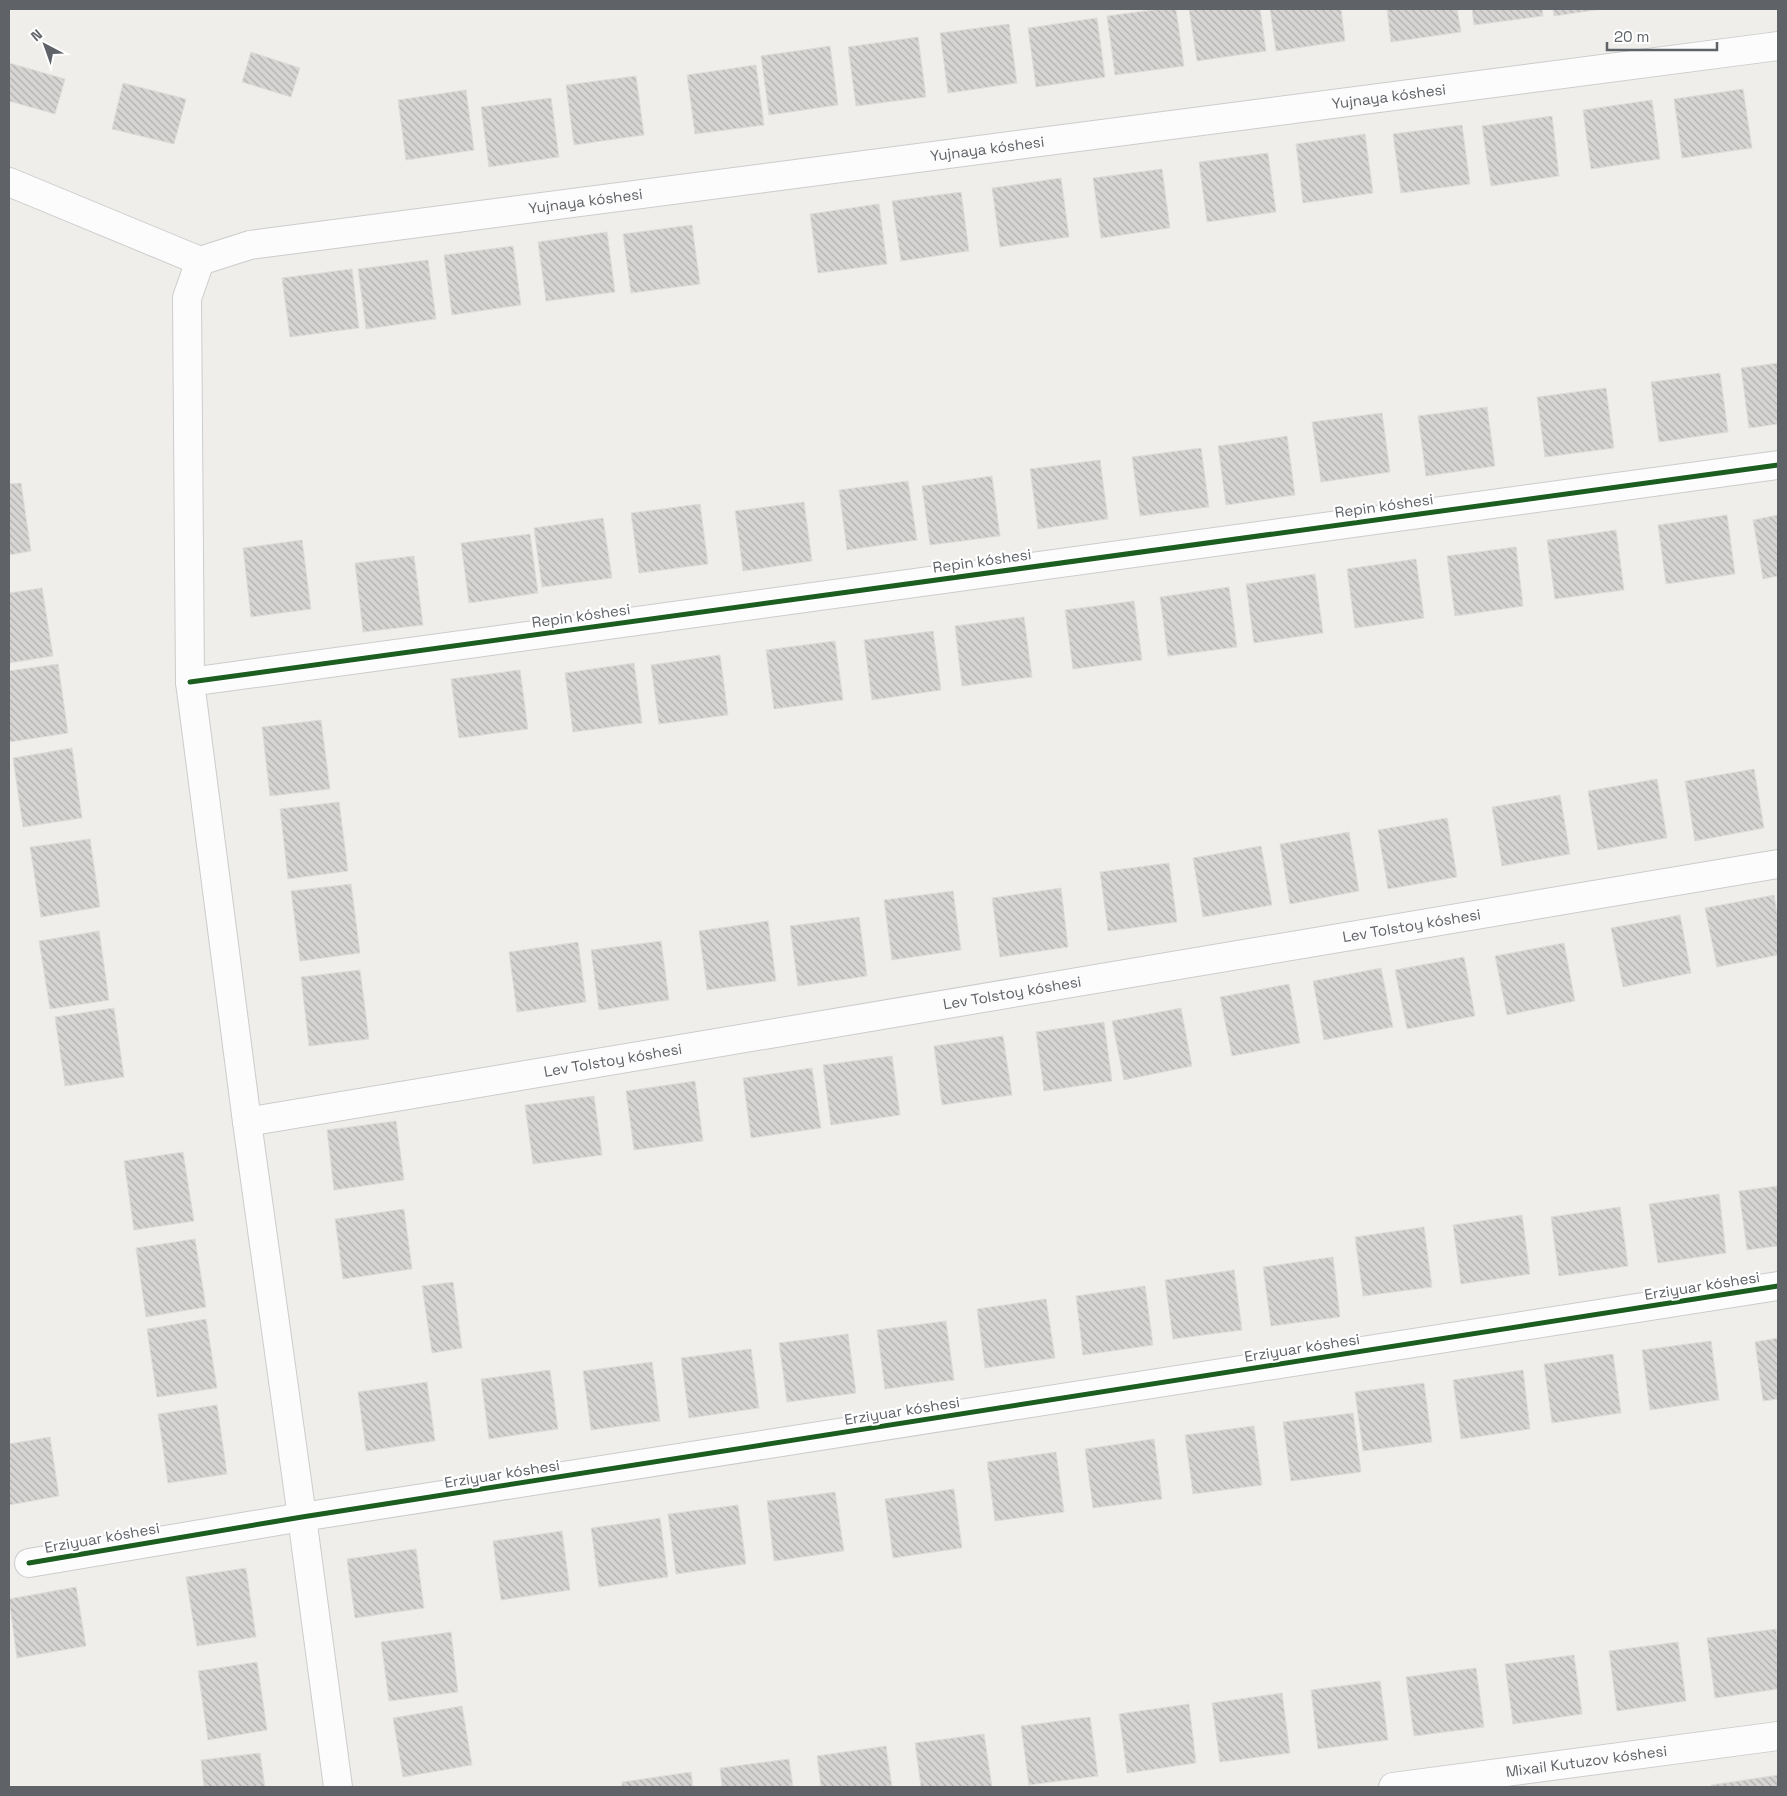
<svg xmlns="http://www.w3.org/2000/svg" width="1787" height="1796" viewBox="0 0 1787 1796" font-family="'Space Grotesk',sans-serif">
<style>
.building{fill:url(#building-back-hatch);stroke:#deddd9}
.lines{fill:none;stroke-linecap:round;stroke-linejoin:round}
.street-casing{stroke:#cbcccc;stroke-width:30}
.street{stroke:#fdfcfc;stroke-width:28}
.cycleway-casing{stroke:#fff;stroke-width:8}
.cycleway{stroke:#1b5e20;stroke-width:5}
.labels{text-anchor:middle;stroke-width:4.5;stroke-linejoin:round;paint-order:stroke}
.street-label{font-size:15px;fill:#5f6368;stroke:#fff}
</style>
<defs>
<pattern id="building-back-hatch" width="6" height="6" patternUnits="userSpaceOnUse" patternTransform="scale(1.25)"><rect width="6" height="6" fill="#d6d5d3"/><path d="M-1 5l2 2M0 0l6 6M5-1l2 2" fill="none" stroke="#b1b0af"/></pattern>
</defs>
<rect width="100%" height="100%" fill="#efeeea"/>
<g class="building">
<path d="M 1161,9 L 1176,9 L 1184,66 L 1115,75 L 1107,16 Z"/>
<path d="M 1189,9 L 1260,9 L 1266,51 L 1197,61 Z"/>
<path d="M 1270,9 L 1341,9 L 1345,41 L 1276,51 Z"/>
<path d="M 1387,9 L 1457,9 L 1461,32 L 1391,42 Z"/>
<path d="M 1472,9 L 1542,9 L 1543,16 L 1474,25 Z"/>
<path d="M 1553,9 L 1602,9 L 1554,16 Z"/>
<path d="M 1097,18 L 1105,77 L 1036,87 L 1028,28 Z"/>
<path d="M 1009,24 L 1017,83 L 948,93 L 940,33 Z"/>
<path d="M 918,37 L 926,97 L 856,106 L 848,47 Z"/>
<path d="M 830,46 L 838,105 L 769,115 L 761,56 Z"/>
<path d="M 251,52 L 300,68 L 291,97 L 242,82 Z"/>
<path d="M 9,63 L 65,79 L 55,114 L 9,101 Z"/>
<path d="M 756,65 L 764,125 L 695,134 L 687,75 Z"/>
<path d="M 636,76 L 644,135 L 574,145 L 566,85 Z"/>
<path d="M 123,83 L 186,99 L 174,144 L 112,129 Z"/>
<path d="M 1743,89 L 1752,148 L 1682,158 L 1674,99 Z"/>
<path d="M 466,90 L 474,150 L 406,160 L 398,100 Z"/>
<path d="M 551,98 L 559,157 L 489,167 L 481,107 Z"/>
<path d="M 1652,100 L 1660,159 L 1591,169 L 1583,110 Z"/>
<path d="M 1552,116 L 1559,176 L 1491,186 L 1482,126 Z"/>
<path d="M 1462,125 L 1470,184 L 1401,193 L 1393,134 Z"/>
<path d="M 1365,134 L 1373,193 L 1303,203 L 1296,144 Z"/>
<path d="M 1268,153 L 1276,212 L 1207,222 L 1199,162 Z"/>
<path d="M 1162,169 L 1170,228 L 1101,238 L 1093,178 Z"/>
<path d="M 1061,178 L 1069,237 L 1000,247 L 992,188 Z"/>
<path d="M 961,192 L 969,251 L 901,261 L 892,201 Z"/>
<path d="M 879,204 L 887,264 L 818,273 L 810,214 Z"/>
<path d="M 692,225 L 700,284 L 631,293 L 623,234 Z"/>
<path d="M 607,232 L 615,292 L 546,301 L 538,242 Z"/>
<path d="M 513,246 L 521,305 L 452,315 L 444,255 Z"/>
<path d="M 428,260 L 436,319 L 366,329 L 358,269 Z"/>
<path d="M 352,269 L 359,328 L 290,337 L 282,278 Z"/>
<path d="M 1778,363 L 1778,424 L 1749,428 L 1741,368 Z"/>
<path d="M 1720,373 L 1728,432 L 1659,442 L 1651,382 Z"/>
<path d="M 1606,388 L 1614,448 L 1545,457 L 1537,397 Z"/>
<path d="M 1487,407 L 1495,466 L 1426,476 L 1418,416 Z"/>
<path d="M 1382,413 L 1390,472 L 1321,482 L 1312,422 Z"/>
<path d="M 1287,436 L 1295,495 L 1226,505 L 1218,446 Z"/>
<path d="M 1201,448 L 1209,507 L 1140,516 L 1132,457 Z"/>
<path d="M 1100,460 L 1108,519 L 1038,529 L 1030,469 Z"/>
<path d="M 992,476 L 1000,536 L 930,545 L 922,486 Z"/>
<path d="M 908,481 L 917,540 L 847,550 L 839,490 Z"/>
<path d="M 21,483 L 31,551 L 9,555 L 9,484 Z"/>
<path d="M 804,502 L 812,561 L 743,571 L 735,511 Z"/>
<path d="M 700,504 L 708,564 L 639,573 L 631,513 Z"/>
<path d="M 1727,515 L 1735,574 L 1666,584 L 1658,525 Z"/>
<path d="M 1778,515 L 1778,576 L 1763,579 L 1753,520 Z"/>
<path d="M 603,518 L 612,578 L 542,587 L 534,528 Z"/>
<path d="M 1616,530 L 1624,590 L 1555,599 L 1547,540 Z"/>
<path d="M 530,534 L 538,593 L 469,603 L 461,543 Z"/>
<path d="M 302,540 L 311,609 L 251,617 L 243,548 Z"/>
<path d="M 1516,547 L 1523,606 L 1455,616 L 1447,556 Z"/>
<path d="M 414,556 L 423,625 L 363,632 L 355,563 Z"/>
<path d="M 1416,559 L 1424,618 L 1355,628 L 1347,569 Z"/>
<path d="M 1315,574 L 1323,633 L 1254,643 L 1246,584 Z"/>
<path d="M 1229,587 L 1237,647 L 1168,656 L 1160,597 Z"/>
<path d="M 42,588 L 53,656 L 9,663 L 9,593 Z"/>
<path d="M 1134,601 L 1142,660 L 1073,669 L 1065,610 Z"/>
<path d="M 1024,617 L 1032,677 L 962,686 L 955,626 Z"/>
<path d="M 933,631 L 941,690 L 872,700 L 864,640 Z"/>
<path d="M 835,641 L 843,700 L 774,709 L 766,650 Z"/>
<path d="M 720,655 L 728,715 L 659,724 L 651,665 Z"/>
<path d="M 634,663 L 642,723 L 573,732 L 565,673 Z"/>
<path d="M 58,664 L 68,733 L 9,742 L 9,671 Z"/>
<path d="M 520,670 L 528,729 L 459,738 L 451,679 Z"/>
<path d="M 321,720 L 330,789 L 270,796 L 262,727 Z"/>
<path d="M 72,748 L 82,818 L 23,827 L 13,758 Z"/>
<path d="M 1754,769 L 1764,828 L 1695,841 L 1685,781 Z"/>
<path d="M 1657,779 L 1667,838 L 1598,850 L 1588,791 Z"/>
<path d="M 1560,795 L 1570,854 L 1502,866 L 1492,807 Z"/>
<path d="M 339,802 L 348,871 L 288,879 L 280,809 Z"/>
<path d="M 1447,818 L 1457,877 L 1388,889 L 1378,830 Z"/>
<path d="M 1349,832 L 1359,891 L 1290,904 L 1280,844 Z"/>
<path d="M 90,839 L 100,907 L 41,917 L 30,847 Z"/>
<path d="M 1261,846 L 1272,905 L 1203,917 L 1193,858 Z"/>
<path d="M 1169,863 L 1177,922 L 1108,931 L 1100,872 Z"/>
<path d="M 351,884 L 360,953 L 300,961 L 291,891 Z"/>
<path d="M 1061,888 L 1068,947 L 1000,957 L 992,898 Z"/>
<path d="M 953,891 L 961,950 L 892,960 L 884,900 Z"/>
<path d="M 1774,895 L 1778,918 L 1778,955 L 1717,967 L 1705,908 Z"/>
<path d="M 1680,915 L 1691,973 L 1623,987 L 1611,928 Z"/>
<path d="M 859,917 L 867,976 L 798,986 L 790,926 Z"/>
<path d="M 768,921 L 776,981 L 707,990 L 699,931 Z"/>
<path d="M 99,931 L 109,1000 L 50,1009 L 39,941 Z"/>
<path d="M 661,941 L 669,1000 L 599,1010 L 591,950 Z"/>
<path d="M 578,942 L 586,1002 L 517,1012 L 509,952 Z"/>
<path d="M 1564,943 L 1575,1001 L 1507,1015 L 1495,956 Z"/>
<path d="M 1464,957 L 1475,1016 L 1407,1029 L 1395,970 Z"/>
<path d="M 1381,968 L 1393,1027 L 1324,1040 L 1313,981 Z"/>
<path d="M 360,970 L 369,1039 L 309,1046 L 301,977 Z"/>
<path d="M 1289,984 L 1300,1043 L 1232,1056 L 1220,997 Z"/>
<path d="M 114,1008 L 124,1077 L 65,1086 L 55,1017 Z"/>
<path d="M 1181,1008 L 1192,1066 L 1124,1080 L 1112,1021 Z"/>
<path d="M 1104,1022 L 1112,1081 L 1044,1091 L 1036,1032 Z"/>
<path d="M 1003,1036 L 1012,1095 L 942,1105 L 934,1046 Z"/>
<path d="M 892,1056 L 900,1115 L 831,1125 L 823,1065 Z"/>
<path d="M 812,1068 L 821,1128 L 751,1138 L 743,1078 Z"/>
<path d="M 695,1081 L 703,1141 L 634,1150 L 626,1091 Z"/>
<path d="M 594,1096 L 602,1155 L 533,1164 L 525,1105 Z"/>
<path d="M 396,1121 L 404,1180 L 334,1190 L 327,1130 Z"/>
<path d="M 183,1152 L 194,1221 L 134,1230 L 124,1161 Z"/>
<path d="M 1778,1186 L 1778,1246 L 1747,1250 L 1739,1191 Z"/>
<path d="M 1719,1194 L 1726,1253 L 1658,1263 L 1649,1204 Z"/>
<path d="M 1620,1207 L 1628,1266 L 1559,1276 L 1551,1217 Z"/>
<path d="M 404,1209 L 412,1269 L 343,1279 L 335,1219 Z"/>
<path d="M 1522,1215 L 1530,1274 L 1461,1284 L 1453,1225 Z"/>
<path d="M 1424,1227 L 1432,1287 L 1363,1296 L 1355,1237 Z"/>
<path d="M 195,1239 L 206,1307 L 146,1317 L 136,1248 Z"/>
<path d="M 1333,1257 L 1340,1317 L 1271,1326 L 1263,1267 Z"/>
<path d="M 1234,1270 L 1242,1330 L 1173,1339 L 1165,1280 Z"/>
<path d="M 453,1282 L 462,1348 L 432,1353 L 422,1286 Z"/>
<path d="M 1145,1286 L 1153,1345 L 1083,1355 L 1076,1296 Z"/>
<path d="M 1046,1299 L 1055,1358 L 985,1368 L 977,1309 Z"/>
<path d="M 206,1319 L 217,1388 L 157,1397 L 147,1329 Z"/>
<path d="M 946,1321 L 954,1380 L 885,1389 L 877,1330 Z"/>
<path d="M 848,1334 L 856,1393 L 787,1402 L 779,1343 Z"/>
<path d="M 1778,1338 L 1778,1399 L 1763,1401 L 1755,1342 Z"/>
<path d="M 1711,1341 L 1719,1400 L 1650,1410 L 1642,1350 Z"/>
<path d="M 751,1349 L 759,1408 L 689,1418 L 681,1358 Z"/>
<path d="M 1613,1354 L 1621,1413 L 1552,1423 L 1544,1364 Z"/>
<path d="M 652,1362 L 660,1421 L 591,1430 L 583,1371 Z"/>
<path d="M 550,1370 L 558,1429 L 489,1439 L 481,1379 Z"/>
<path d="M 1523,1370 L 1530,1429 L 1461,1439 L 1453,1380 Z"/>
<path d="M 427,1382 L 435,1441 L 366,1451 L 358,1392 Z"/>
<path d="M 1424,1383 L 1432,1442 L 1363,1451 L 1355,1392 Z"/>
<path d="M 217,1405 L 227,1474 L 168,1483 L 158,1414 Z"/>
<path d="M 1353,1413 L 1361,1472 L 1291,1481 L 1283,1422 Z"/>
<path d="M 1254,1426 L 1262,1485 L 1193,1494 L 1185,1435 Z"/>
<path d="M 50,1437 L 59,1496 L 9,1505 L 9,1444 Z"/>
<path d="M 1154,1439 L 1162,1499 L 1093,1508 L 1085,1449 Z"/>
<path d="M 1056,1452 L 1064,1512 L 995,1521 L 987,1462 Z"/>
<path d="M 954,1489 L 962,1548 L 893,1558 L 885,1499 Z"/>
<path d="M 835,1492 L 844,1551 L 774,1561 L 767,1501 Z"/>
<path d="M 738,1505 L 746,1564 L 676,1574 L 668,1514 Z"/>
<path d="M 660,1518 L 668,1577 L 599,1587 L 591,1528 Z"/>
<path d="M 562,1531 L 570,1590 L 501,1600 L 493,1541 Z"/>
<path d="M 416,1549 L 424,1608 L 355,1618 L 347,1559 Z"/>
<path d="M 246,1568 L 256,1637 L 197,1646 L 186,1577 Z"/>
<path d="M 76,1587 L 86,1646 L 17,1658 L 9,1599 Z"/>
<path d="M 1776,1629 L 1778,1642 L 1778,1689 L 1715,1698 L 1707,1638 Z"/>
<path d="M 451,1632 L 458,1692 L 389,1701 L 381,1642 Z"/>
<path d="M 1678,1642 L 1686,1701 L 1617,1711 L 1609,1651 Z"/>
<path d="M 1574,1655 L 1582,1714 L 1513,1724 L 1505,1664 Z"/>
<path d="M 257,1662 L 267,1730 L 208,1740 L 198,1671 Z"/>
<path d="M 1476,1668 L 1484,1727 L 1414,1736 L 1406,1677 Z"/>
<path d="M 1380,1681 L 1388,1740 L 1318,1749 L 1311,1690 Z"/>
<path d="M 1282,1693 L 1290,1753 L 1220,1762 L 1212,1703 Z"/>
<path d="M 1189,1704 L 1196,1763 L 1127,1773 L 1119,1714 Z"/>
<path d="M 462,1706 L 472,1765 L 403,1777 L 393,1718 Z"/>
<path d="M 1090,1717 L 1098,1776 L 1029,1785 L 1021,1726 Z"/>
<path d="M 984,1734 L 992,1787 L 921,1787 L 915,1743 Z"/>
<path d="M 886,1746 L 892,1787 L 821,1787 L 817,1756 Z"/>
<path d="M 260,1753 L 265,1787 L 204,1787 L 201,1760 Z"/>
<path d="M 789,1759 L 793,1787 L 722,1787 L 720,1768 Z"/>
<path d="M 691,1772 L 693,1787 L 622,1787 L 622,1782 Z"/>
<path d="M 1778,1775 L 1778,1787 L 1712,1787 L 1711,1785 Z"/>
</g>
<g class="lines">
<defs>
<g id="street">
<path d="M 9,182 L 200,261"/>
<path id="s1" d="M 200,261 L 250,245 L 1778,46"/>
<path d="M 200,261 L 187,298 L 190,682 L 247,1122 L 302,1517 L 338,1787"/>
<path d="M 190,682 L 1778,465"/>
<path id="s2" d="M 247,1122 L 1778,864"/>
<path d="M 29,1563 L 302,1517 L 1778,1286"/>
<path id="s3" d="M 1393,1787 L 1778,1736"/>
</g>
</defs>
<use href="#street" class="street-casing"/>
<use href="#street" class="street"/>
<defs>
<g id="cycleway">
<path d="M 190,682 L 1778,465"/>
<path d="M 29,1563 L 302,1517 L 1778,1286"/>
</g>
</defs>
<use href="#cycleway" class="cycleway-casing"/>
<use href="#cycleway" class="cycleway"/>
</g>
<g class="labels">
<g class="street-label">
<text dy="5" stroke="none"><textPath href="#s1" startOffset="1201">Yujnaya kóshesi</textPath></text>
<text dy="5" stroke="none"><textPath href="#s1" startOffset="796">Yujnaya kóshesi</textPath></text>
<text dy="5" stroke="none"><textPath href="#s1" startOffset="391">Yujnaya kóshesi</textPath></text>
<text transform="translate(1384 506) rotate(-8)" y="5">Repin kóshesi</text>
<text transform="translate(982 561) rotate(-8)" y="5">Repin kóshesi</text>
<text transform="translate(581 616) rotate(-8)" y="5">Repin kóshesi</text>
<text dy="5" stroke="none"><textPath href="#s2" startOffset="1181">Lev Tolstoy kóshesi</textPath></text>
<text dy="5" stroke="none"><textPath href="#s2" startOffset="776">Lev Tolstoy kóshesi</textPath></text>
<text dy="5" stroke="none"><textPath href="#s2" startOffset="371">Lev Tolstoy kóshesi</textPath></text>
<text transform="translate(1702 1286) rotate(-9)" y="5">Erziyuar kóshesi</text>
<text transform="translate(1302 1348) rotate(-9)" y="5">Erziyuar kóshesi</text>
<text transform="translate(902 1411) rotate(-9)" y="5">Erziyuar kóshesi</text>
<text transform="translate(502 1474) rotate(-9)" y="5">Erziyuar kóshesi</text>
<text transform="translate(102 1538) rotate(-10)" y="5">Erziyuar kóshesi</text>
<text dy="5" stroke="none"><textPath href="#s3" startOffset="195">Mixail Kutuzov kóshesi</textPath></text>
</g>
</g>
<rect width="1787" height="1796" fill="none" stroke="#5f6368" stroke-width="20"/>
<g transform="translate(45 45) rotate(319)" stroke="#ffffff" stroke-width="4" paint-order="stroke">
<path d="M0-4L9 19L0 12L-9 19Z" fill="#5f6368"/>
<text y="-8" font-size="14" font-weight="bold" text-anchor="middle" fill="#5f6368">N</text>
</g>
<path d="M1607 42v8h110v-8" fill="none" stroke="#5f6368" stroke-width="2.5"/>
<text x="1614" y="42" font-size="15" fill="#5f6368" stroke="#ffffff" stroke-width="4" paint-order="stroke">20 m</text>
</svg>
